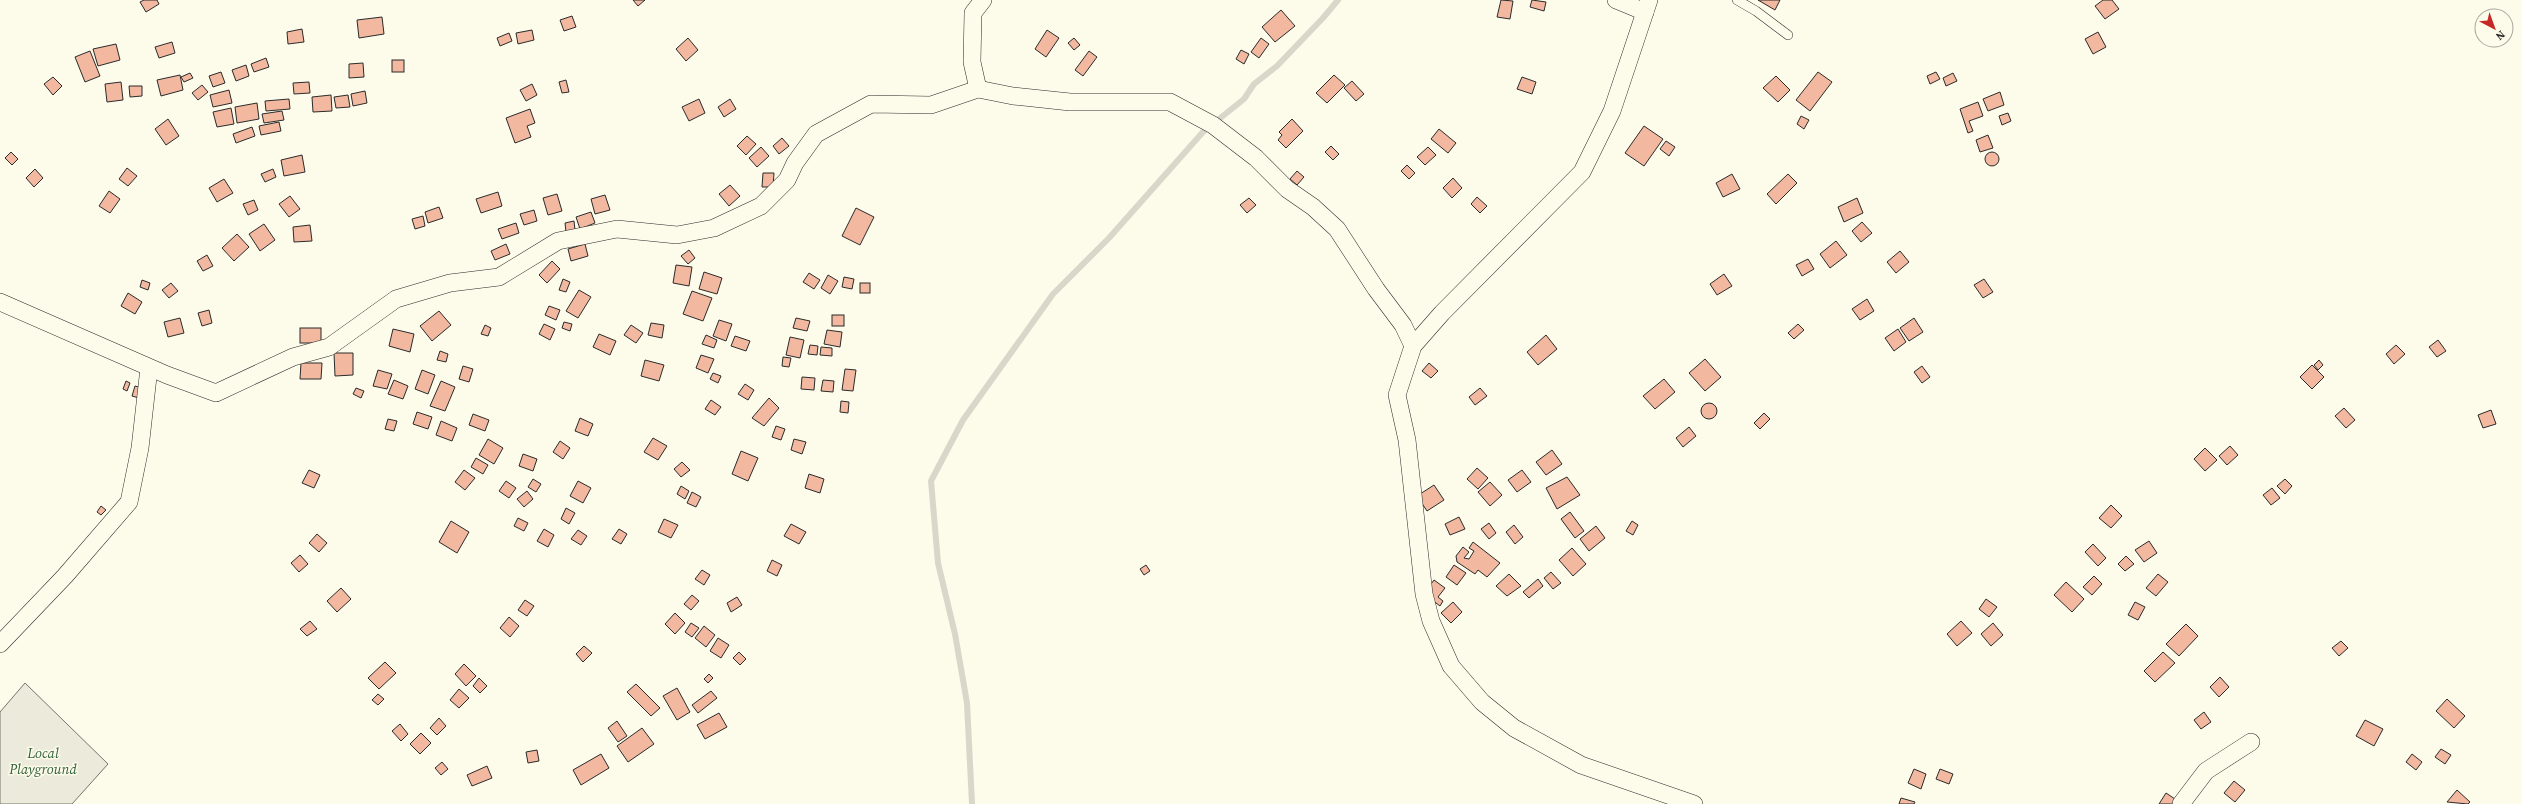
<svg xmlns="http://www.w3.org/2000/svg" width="2522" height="804" viewBox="0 0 2522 804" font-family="'Source Serif 4',serif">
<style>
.green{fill:#ecebdb;stroke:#74746e}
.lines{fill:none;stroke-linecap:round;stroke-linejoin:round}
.stream{stroke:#d8d7c9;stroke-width:6}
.building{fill:#f2b8a0;stroke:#2b2b2b}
.service-casing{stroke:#2b2b2b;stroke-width:10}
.minor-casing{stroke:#2b2b2b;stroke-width:18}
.service{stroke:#fdfbea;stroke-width:9}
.minor{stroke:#fdfbea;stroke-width:17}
.labels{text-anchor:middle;stroke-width:3;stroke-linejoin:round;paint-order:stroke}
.park-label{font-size:14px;font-style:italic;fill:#34623c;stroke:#fdfbea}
</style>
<rect width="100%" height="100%" fill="#fdfbea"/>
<path class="green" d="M 25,683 L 108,764 L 72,804 L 0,804 L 0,712 Z"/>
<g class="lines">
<path class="stream" d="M 972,804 L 967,703 L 955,634 L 938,563 L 931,481 L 963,420 L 1053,294 L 1109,238 L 1203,132 L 1244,99 L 1254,84 L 1277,66 L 1323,18 L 1338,0"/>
</g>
<g class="building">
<path d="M 144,0 L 157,0 L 159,4 L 146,12 L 140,2 Z"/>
<path d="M 633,0 L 645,0 L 638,6 Z"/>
<path d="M 1501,0 L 1513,1 L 1510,19 L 1497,17 Z"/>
<path d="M 1532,0 L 1546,2 L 1544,11 L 1530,7 Z"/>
<path d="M 1758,0 L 1780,0 L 1775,10 Z"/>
<path d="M 2103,0 L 2112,0 L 2119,9 L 2105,19 L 2095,6 Z"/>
<path d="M 1281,10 L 1295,26 L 1275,42 L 1262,27 Z"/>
<path d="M 572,16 L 576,27 L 564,31 L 560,20 Z"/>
<path d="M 382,17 L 384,34 L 359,38 L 357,20 Z"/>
<path d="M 302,29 L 304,42 L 288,44 L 287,32 Z"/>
<path d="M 532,30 L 534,40 L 518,44 L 516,33 Z"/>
<path d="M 1047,30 L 1059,38 L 1046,57 L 1035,49 Z"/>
<path d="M 2098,32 L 2106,47 L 2093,54 L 2085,39 Z"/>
<path d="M 509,33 L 512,41 L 500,46 L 497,38 Z"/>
<path d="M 688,38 L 698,50 L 686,61 L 676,49 Z"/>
<path d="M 1074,38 L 1080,45 L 1074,50 L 1068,43 Z"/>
<path d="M 1261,38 L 1269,44 L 1259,58 L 1251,52 Z"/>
<path d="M 172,42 L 175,53 L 159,58 L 155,47 Z"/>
<path d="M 116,44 L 120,60 L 98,66 L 93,49 Z"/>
<path d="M 1241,50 L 1249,54 L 1244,64 L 1236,59 Z"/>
<path d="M 90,51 L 100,76 L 85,82 L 75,57 Z"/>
<path d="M 1089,51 L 1097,57 L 1083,76 L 1075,70 Z"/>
<path d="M 266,58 L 269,67 L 254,72 L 251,64 Z"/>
<rect x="392" y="60" width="12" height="12"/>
<path d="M 363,63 L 364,77 L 349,78 L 349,64 Z"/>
<path d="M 246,65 L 249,76 L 236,81 L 232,70 Z"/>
<path d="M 221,72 L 225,83 L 213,87 L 209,76 Z"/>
<path d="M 1818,72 L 1832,82 L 1810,111 L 1796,100 Z"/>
<path d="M 1936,72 L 1940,79 L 1930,84 L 1927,76 Z"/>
<path d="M 190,73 L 193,78 L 184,82 L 181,77 Z"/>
<path d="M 1953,73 L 1957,81 L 1946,86 L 1943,78 Z"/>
<path d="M 180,75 L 183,90 L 161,96 L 157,80 Z"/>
<path d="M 1334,75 L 1345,85 L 1327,103 L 1316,93 Z"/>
<path d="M 1776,76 L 1790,90 L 1778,102 L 1763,88 Z"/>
<path d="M 53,77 L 62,86 L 53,95 L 44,84 Z"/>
<path d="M 1522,77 L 1536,82 L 1532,94 L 1517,89 Z"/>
<path d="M 566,80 L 569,92 L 562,93 L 559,82 Z"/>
<path d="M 1352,81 L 1364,94 L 1356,101 L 1344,88 Z"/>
<path d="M 121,82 L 123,100 L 107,102 L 105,84 Z"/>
<path d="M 309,82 L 310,93 L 294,94 L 293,83 Z"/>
<path d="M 532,84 L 537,95 L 526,101 L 520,90 Z"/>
<path d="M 202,85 L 208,92 L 198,100 L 192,93 Z"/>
<path d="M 129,86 L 142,86 L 142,96 L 130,97 Z"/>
<path d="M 229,90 L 232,103 L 213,107 L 210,95 Z"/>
<path d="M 365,91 L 367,103 L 353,106 L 351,94 Z"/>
<path d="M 2000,92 L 2004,105 L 1988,111 L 1983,99 Z"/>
<path d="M 331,95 L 332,111 L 313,112 L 312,97 Z"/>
<path d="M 348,95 L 350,107 L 336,108 L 334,97 Z"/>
<path d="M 289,99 L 290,109 L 266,111 L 265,101 Z"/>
<path d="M 699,99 L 705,113 L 689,121 L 682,107 Z"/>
<path d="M 730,99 L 736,109 L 724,117 L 718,107 Z"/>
<path d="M 1978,102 L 1983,116 L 1969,121 L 1973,131 L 1968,133 L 1960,109 Z"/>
<path d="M 257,103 L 259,119 L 237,123 L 235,107 Z"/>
<path d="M 231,108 L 234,124 L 217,127 L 213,112 Z"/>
<path d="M 530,109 L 535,123 L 527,126 L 531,137 L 515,143 L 506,118 Z"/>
<path d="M 282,111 L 284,120 L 264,123 L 262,114 Z"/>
<path d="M 2008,113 L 2011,121 L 2002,125 L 1999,116 Z"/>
<path d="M 1801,116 L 1809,120 L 1804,129 L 1797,124 Z"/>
<path d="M 168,119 L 179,136 L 166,145 L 155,129 Z"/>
<path d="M 1292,119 L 1303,131 L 1286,148 L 1278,140 L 1282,135 L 1279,132 Z"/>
<path d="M 279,122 L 281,131 L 261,135 L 259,126 Z"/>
<path d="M 1644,126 L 1663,139 L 1644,166 L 1625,153 Z"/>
<path d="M 252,127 L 255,136 L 236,143 L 233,134 Z"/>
<path d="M 1439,129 L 1456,143 L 1448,153 L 1431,139 Z"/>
<path d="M 1988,135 L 1993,148 L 1980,152 L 1976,140 Z"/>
<path d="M 747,136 L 756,144 L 746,155 L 737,146 Z"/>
<path d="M 782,138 L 789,146 L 779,154 L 773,146 Z"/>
<path d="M 1666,141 L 1675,147 L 1669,156 L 1660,149 Z"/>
<path d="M 1331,146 L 1339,154 L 1333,160 L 1325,152 Z"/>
<path d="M 761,147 L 769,156 L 757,167 L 749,158 Z"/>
<path d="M 1428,147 L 1436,155 L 1425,165 L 1417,157 Z"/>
<circle cx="1992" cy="159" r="7"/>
<path d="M 11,152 L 18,159 L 12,165 L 5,158 Z"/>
<path d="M 302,155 L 305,172 L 284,176 L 281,160 Z"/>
<path d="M 1407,165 L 1415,173 L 1409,179 L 1401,171 Z"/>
<path d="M 127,168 L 137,176 L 128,186 L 119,179 Z"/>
<path d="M 35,169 L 43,178 L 34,187 L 26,178 Z"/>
<path d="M 273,169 L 276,177 L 265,182 L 261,174 Z"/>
<path d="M 1297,171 L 1304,177 L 1297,185 L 1290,179 Z"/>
<path d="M 763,173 L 774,173 L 773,187 L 762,187 Z"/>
<path d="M 1732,174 L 1740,189 L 1723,197 L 1716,183 Z"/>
<path d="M 1788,174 L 1797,183 L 1776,204 L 1767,194 Z"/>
<path d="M 1453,178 L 1462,188 L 1452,198 L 1443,188 Z"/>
<path d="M 224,179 L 233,193 L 217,202 L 209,188 Z"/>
<path d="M 730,185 L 740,196 L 729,206 L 719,194 Z"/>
<path d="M 109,191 L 120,199 L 110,213 L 99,206 Z"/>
<path d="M 498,192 L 502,206 L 481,213 L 476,199 Z"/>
<path d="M 557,194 L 562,211 L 548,215 L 543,198 Z"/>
<path d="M 605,195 L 610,210 L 595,214 L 591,199 Z"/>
<path d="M 290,196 L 300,209 L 289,217 L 279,204 Z"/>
<path d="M 1477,197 L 1487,206 L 1480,213 L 1471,204 Z"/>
<path d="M 1249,198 L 1256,205 L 1247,213 L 1240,205 Z"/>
<path d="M 1857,198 L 1863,213 L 1844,222 L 1838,207 Z"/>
<path d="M 254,200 L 258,210 L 248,215 L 243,204 Z"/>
<path d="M 439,207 L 443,218 L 428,223 L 425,212 Z"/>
<path d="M 856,208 L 874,217 L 860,245 L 842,236 Z"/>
<path d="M 534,210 L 537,221 L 524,225 L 520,214 Z"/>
<path d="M 591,212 L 595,223 L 580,229 L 576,217 Z"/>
<path d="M 423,216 L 425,226 L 415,229 L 412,219 Z"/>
<path d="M 574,221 L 575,230 L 566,232 L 565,223 Z"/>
<path d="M 1862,222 L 1872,233 L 1861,242 L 1852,231 Z"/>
<path d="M 516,223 L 519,233 L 502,239 L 498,229 Z"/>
<path d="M 264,224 L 275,240 L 260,251 L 249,234 Z"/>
<path d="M 310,225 L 312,241 L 294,242 L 293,227 Z"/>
<path d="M 237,234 L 249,247 L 234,261 L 222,248 Z"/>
<path d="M 1836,241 L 1847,255 L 1830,268 L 1820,254 Z"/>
<path d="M 506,244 L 510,254 L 495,260 L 491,251 Z"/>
<path d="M 585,244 L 588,256 L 571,261 L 568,249 Z"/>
<path d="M 689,250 L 695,258 L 688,264 L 681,256 Z"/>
<path d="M 1900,251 L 1909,262 L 1896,273 L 1887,262 Z"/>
<path d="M 207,255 L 213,266 L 203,271 L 197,261 Z"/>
<path d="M 1808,259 L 1814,269 L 1802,276 L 1796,265 Z"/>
<path d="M 552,261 L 560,269 L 547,283 L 539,275 Z"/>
<path d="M 676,265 L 692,267 L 689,286 L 673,283 Z"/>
<path d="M 704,272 L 722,278 L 717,294 L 699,289 Z"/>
<path d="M 809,273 L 820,280 L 814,289 L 803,282 Z"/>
<path d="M 1724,274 L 1732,286 L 1717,295 L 1710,284 Z"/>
<path d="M 828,275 L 838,281 L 830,294 L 821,288 Z"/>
<path d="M 844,277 L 854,279 L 852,289 L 842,287 Z"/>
<path d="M 563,279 L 570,282 L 566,292 L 559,290 Z"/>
<path d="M 1984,279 L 1993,292 L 1983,298 L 1974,285 Z"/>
<path d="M 142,280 L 150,283 L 148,290 L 140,287 Z"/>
<path d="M 171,283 L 178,291 L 169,298 L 162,290 Z"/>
<rect x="860" y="283" width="10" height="10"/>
<path d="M 579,290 L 591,297 L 578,318 L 566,311 Z"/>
<path d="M 692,291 L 712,298 L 703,321 L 683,314 Z"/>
<path d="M 128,293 L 142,302 L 135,314 L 121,306 Z"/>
<path d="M 1867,299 L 1874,311 L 1860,320 L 1852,309 Z"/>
<path d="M 549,306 L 560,310 L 556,320 L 545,315 Z"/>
<path d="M 209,310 L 212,323 L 202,326 L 198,313 Z"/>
<path d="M 439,311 L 451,325 L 432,341 L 420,326 Z"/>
<rect x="832" y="315" width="12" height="11"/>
<path d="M 180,318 L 184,333 L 168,337 L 164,322 Z"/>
<path d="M 796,318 L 810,321 L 807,331 L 793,328 Z"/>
<path d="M 1914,318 L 1923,332 L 1909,341 L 1900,328 Z"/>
<path d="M 719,320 L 732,324 L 726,341 L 713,336 Z"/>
<path d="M 564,322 L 572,324 L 570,331 L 562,328 Z"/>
<path d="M 651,323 L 664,325 L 662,338 L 648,335 Z"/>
<path d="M 544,324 L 555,329 L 550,340 L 539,334 Z"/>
<path d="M 1798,324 L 1804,330 L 1794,339 L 1788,333 Z"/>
<path d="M 485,325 L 491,328 L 488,336 L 481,334 Z"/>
<path d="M 631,325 L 643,333 L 636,343 L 624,335 Z"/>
<rect x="300" y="328" width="21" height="15"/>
<path d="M 393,329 L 414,334 L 410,352 L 389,346 Z"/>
<path d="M 1898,329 L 1906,342 L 1894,351 L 1885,338 Z"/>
<path d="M 827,330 L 842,332 L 840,347 L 824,344 Z"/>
<path d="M 599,334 L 616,341 L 610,355 L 593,347 Z"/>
<path d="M 706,335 L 717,340 L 714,348 L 702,344 Z"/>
<path d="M 1546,335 L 1557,349 L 1538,365 L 1527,352 Z"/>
<path d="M 735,336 L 750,341 L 746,351 L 731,346 Z"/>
<path d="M 790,337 L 804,340 L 800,358 L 786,355 Z"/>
<path d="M 2438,340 L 2446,351 L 2437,357 L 2429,347 Z"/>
<path d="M 810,345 L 818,346 L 817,355 L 808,354 Z"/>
<path d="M 2396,345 L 2405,354 L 2394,364 L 2386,354 Z"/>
<path d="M 821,347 L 832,348 L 832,356 L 820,355 Z"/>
<path d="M 440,351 L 448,354 L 446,362 L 437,360 Z"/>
<path d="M 334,353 L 353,353 L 353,375 L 335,376 Z"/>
<path d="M 701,355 L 714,359 L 708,373 L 696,368 Z"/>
<path d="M 783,357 L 791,358 L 789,367 L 782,366 Z"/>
<path d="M 1705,359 L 1721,377 L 1705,391 L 1689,373 Z"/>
<path d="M 645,360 L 664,365 L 659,381 L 641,376 Z"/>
<path d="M 2319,360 L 2323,365 L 2318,370 L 2314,365 Z"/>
<path d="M 301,363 L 322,363 L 321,379 L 300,379 Z"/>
<path d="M 1429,363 L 1438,371 L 1431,378 L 1422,371 Z"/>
<path d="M 2312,365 L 2324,377 L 2312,389 L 2300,377 Z"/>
<path d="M 463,366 L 473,369 L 469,382 L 459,379 Z"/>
<path d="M 1922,366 L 1930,377 L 1922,383 L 1914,372 Z"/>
<path d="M 845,369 L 856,370 L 853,391 L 842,390 Z"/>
<path d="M 378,370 L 392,374 L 387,389 L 373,386 Z"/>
<path d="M 422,370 L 435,375 L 428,394 L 415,389 Z"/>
<path d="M 713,373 L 721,376 L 718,383 L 710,379 Z"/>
<path d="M 802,377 L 815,378 L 814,390 L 801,389 Z"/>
<path d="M 1664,379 L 1675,392 L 1655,409 L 1643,396 Z"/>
<path d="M 394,380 L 408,386 L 403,399 L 388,394 Z"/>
<path d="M 823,380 L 834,381 L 833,392 L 821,391 Z"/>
<path d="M 126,381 L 130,383 L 127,391 L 123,389 Z"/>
<path d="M 441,381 L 455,387 L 445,411 L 430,406 Z"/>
<path d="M 745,384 L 754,390 L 748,400 L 738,394 Z"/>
<path d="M 135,386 L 143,388 L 139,398 L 132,396 Z"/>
<path d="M 356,388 L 364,391 L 361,398 L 353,394 Z"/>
<path d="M 1480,388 L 1487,396 L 1475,405 L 1469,397 Z"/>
<path d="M 769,398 L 779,408 L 764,426 L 752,418 Z"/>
<path d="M 711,400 L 721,407 L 715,415 L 705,409 Z"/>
<path d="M 841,401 L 849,402 L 848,413 L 840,412 Z"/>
<circle cx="1709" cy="411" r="8"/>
<path d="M 2344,408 L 2355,420 L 2346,428 L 2335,416 Z"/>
<path d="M 2491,410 L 2496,424 L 2483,428 L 2478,415 Z"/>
<path d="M 417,412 L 432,417 L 428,429 L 413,424 Z"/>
<path d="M 1764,413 L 1770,419 L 1760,429 L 1754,423 Z"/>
<path d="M 473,414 L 489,420 L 485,431 L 469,425 Z"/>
<path d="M 580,418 L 593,424 L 588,436 L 575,431 Z"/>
<path d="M 388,419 L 397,421 L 394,431 L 385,429 Z"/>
<path d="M 441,421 L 457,428 L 452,441 L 436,435 Z"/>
<path d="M 776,426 L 785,429 L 781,440 L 772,437 Z"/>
<path d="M 1689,427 L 1696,436 L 1683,447 L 1676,438 Z"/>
<path d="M 653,438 L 667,446 L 658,460 L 644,452 Z"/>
<path d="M 488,439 L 503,448 L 494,464 L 479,455 Z"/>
<path d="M 794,439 L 806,442 L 802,454 L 791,450 Z"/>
<path d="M 560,441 L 570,448 L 563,459 L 553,452 Z"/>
<path d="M 2230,446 L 2238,455 L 2227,465 L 2219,456 Z"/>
<path d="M 2205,448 L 2217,460 L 2205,471 L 2194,459 Z"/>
<path d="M 1552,450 L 1562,464 L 1546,475 L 1536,462 Z"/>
<path d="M 741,451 L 758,458 L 748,481 L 732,474 Z"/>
<path d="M 523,454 L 537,459 L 533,471 L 519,466 Z"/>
<path d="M 476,458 L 488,465 L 483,474 L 471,467 Z"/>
<path d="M 682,462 L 690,470 L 681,477 L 674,469 Z"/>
<path d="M 1477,468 L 1488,478 L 1478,489 L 1467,479 Z"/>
<path d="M 309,470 L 320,475 L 314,488 L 302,483 Z"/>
<path d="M 464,470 L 475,478 L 465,490 L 455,482 Z"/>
<path d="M 1522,470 L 1531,482 L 1517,492 L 1508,480 Z"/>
<path d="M 809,474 L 824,479 L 820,493 L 805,488 Z"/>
<path d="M 1567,477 L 1580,495 L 1557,509 L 1546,488 Z"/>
<path d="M 533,479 L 541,484 L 536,492 L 528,487 Z"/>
<path d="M 2285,479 L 2292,486 L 2285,494 L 2277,486 Z"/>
<path d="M 506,481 L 516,488 L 509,498 L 499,491 Z"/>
<path d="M 578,481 L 591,488 L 583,503 L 570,496 Z"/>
<path d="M 1490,482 L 1502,495 L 1490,506 L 1478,492 Z"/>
<path d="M 1434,485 L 1444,500 L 1427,511 L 1417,496 Z"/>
<path d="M 681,486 L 689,491 L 685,499 L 677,494 Z"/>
<path d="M 2272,488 L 2280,498 L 2271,505 L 2263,495 Z"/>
<path d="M 527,491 L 533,499 L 524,507 L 517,499 Z"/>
<path d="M 692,492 L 701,497 L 696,507 L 687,503 Z"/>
<path d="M 2111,505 L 2122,516 L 2111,528 L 2099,518 Z"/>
<path d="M 101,506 L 106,510 L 101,515 L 97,512 Z"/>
<path d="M 566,508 L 575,513 L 569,524 L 561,519 Z"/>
<path d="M 1570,512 L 1584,531 L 1575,538 L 1561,519 Z"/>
<path d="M 1459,517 L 1465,529 L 1450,535 L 1445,524 Z"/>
<path d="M 518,518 L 528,523 L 524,531 L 514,526 Z"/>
<path d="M 664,519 L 678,525 L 671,538 L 658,532 Z"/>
<path d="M 451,521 L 469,532 L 457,553 L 439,542 Z"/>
<path d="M 1632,521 L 1638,525 L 1633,535 L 1626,531 Z"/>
<path d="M 1489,523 L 1496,533 L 1489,539 L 1481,529 Z"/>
<path d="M 791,524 L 806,532 L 799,544 L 784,536 Z"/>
<path d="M 1514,525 L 1523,537 L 1515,544 L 1506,532 Z"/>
<path d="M 1596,526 L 1605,538 L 1589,551 L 1580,539 Z"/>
<path d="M 544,529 L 554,535 L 548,547 L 537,541 Z"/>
<path d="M 619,529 L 627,534 L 621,544 L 612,539 Z"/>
<path d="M 578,530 L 587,536 L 581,545 L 571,539 Z"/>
<path d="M 317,534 L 327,543 L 319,552 L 309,543 Z"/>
<path d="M 2149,541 L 2157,553 L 2144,562 L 2135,550 Z"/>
<path d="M 1473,542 L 1500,563 L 1487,577 L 1478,570 L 1475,574 L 1457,562 L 1456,556 L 1463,547 L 1469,552 L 1464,558 L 1469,559 L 1474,551 L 1469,548 Z"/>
<path d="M 2093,544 L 2106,558 L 2098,566 L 2085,552 Z"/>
<path d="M 1572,548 L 1586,564 L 1573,576 L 1559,560 Z"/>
<path d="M 300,555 L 308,564 L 299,572 L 291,563 Z"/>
<path d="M 2126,556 L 2134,564 L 2125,571 L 2118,564 Z"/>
<path d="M 772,560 L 782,565 L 777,576 L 767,571 Z"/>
<path d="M 1146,565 L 1150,571 L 1144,575 L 1140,569 Z"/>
<path d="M 1454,565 L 1466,573 L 1457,585 L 1446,577 Z"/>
<path d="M 702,570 L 710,575 L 704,585 L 695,579 Z"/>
<path d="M 1551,572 L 1561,583 L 1553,589 L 1544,578 Z"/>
<path d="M 1509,574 L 1521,586 L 1507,596 L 1496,586 Z"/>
<path d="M 2158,574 L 2168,582 L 2156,596 L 2146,588 Z"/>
<path d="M 2094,576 L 2102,584 L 2092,595 L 2083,587 Z"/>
<path d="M 1538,579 L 1543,586 L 1529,598 L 1523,592 Z"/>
<path d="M 1434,580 L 1445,588 L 1438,597 L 1443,601 L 1440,606 L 1424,594 Z"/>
<path d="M 2066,582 L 2084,599 L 2072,612 L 2054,595 Z"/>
<path d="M 341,588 L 351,599 L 337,612 L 327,601 Z"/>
<path d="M 692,595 L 699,601 L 691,610 L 684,604 Z"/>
<path d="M 737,597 L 742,605 L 731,612 L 727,603 Z"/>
<path d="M 1986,599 L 1997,607 L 1989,617 L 1979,609 Z"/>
<path d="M 525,600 L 534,606 L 527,616 L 518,610 Z"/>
<path d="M 1453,602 L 1462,612 L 1451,623 L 1441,613 Z"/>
<path d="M 2135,602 L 2145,607 L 2138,620 L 2128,615 Z"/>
<path d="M 675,613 L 685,623 L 675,634 L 665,624 Z"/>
<path d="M 509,617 L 519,626 L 510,637 L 500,628 Z"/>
<path d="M 310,621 L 317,629 L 307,636 L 300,629 Z"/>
<path d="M 1961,621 L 1972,633 L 1957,646 L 1947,634 Z"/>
<path d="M 691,623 L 699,628 L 692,637 L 685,632 Z"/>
<path d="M 1993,623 L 2003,635 L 1991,646 L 1981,634 Z"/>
<path d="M 2186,624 L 2198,636 L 2179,656 L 2166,644 Z"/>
<path d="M 704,626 L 715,635 L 706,647 L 695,638 Z"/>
<path d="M 718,638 L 729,645 L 721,658 L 710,651 Z"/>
<path d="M 2341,641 L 2348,648 L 2339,656 L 2332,648 Z"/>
<path d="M 584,646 L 592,653 L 583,662 L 576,654 Z"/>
<path d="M 739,652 L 746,659 L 740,665 L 733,658 Z"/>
<path d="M 2163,652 L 2175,663 L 2155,682 L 2144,671 Z"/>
<path d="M 385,662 L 396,673 L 379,689 L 368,678 Z"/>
<path d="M 464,664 L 476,676 L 466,686 L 455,674 Z"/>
<path d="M 709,674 L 713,678 L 708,683 L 704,679 Z"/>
<path d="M 2220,677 L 2229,687 L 2219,697 L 2210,687 Z"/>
<path d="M 479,678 L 487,686 L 480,693 L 473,686 Z"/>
<path d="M 636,684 L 660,708 L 651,716 L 627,692 Z"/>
<path d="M 677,688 L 690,712 L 677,720 L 663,696 Z"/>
<path d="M 459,689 L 469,698 L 459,708 L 450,700 Z"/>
<path d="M 711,691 L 717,698 L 698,713 L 692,705 Z"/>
<path d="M 378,694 L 384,699 L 378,705 L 372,700 Z"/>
<path d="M 2447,699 L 2465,716 L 2454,728 L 2436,711 Z"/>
<path d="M 2204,712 L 2211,722 L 2201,729 L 2194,720 Z"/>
<path d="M 719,713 L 727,727 L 705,739 L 697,725 Z"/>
<path d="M 439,718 L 446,726 L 437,735 L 430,728 Z"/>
<path d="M 2365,720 L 2383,729 L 2374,746 L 2356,736 Z"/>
<path d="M 617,721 L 627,736 L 618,742 L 608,728 Z"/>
<path d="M 400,724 L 408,734 L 401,741 L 392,731 Z"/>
<path d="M 642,728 L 654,744 L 628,762 L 617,746 Z"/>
<path d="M 421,733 L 431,743 L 420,754 L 410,744 Z"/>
<path d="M 2441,749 L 2451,755 L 2445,764 L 2435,757 Z"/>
<path d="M 537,750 L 539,761 L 528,763 L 526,752 Z"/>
<path d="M 601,754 L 609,768 L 581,785 L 573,770 Z"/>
<path d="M 2412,754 L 2422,762 L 2416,770 L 2406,762 Z"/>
<path d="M 442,762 L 448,769 L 441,775 L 435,768 Z"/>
<path d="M 487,766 L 492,778 L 472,786 L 467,775 Z"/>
<path d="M 1914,769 L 1926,774 L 1921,789 L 1908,783 Z"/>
<path d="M 1940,769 L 1953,774 L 1949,784 L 1936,779 Z"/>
<path d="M 2234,781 L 2245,790 L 2235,802 L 2224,793 Z"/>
<path d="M 2457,790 L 2470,802 L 2468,804 L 2447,802 Z"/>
<path d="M 2166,793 L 2178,801 L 2175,804 L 2159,804 Z"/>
<path d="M 1901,798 L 1915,802 L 1914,804 L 1899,804 Z"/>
</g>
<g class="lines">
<defs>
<path id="service" d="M 1737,0 L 1756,11 L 1788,35"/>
<g id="minor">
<path d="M 1616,0 L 1645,12"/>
<path d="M 1649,0 L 1612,111 L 1582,172 L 1442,313 L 1413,346 L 1397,395 L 1407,440 L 1424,594 L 1431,621 L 1451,666 L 1482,702 L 1514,728 L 1581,765 L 1694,804"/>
<path d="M 978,89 L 972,62 L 973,13 L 983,0"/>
<path d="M 0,302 L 167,375 L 216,393 L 293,357 L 329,347 L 396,299 L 450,283 L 499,277 L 558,241 L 617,229 L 677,235 L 714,228 L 761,206 L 787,180 L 795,163 L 816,134 L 871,104 L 931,105 L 978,89 L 1013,96 L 1070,102 L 1170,102 L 1213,125 L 1256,158 L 1287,189 L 1313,207 L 1337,229 L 1376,289 L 1403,325 L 1413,346"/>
<path d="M 0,644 L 65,576 L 129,502 L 140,448 L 149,368"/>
<path d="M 2181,804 L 2206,771 L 2251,742"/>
</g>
</defs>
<use href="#service" class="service-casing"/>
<use href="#minor" class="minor-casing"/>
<use href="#service" class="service"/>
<use href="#minor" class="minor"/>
</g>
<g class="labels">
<g class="park-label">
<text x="43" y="758">Local<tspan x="43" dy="16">Playground</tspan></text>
</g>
</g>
<g transform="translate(2494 28) rotate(139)"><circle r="19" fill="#fdfbea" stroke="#a9a89e"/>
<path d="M0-3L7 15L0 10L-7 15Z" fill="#c62828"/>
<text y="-6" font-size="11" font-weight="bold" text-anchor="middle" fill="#2b2b2b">N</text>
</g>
</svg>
